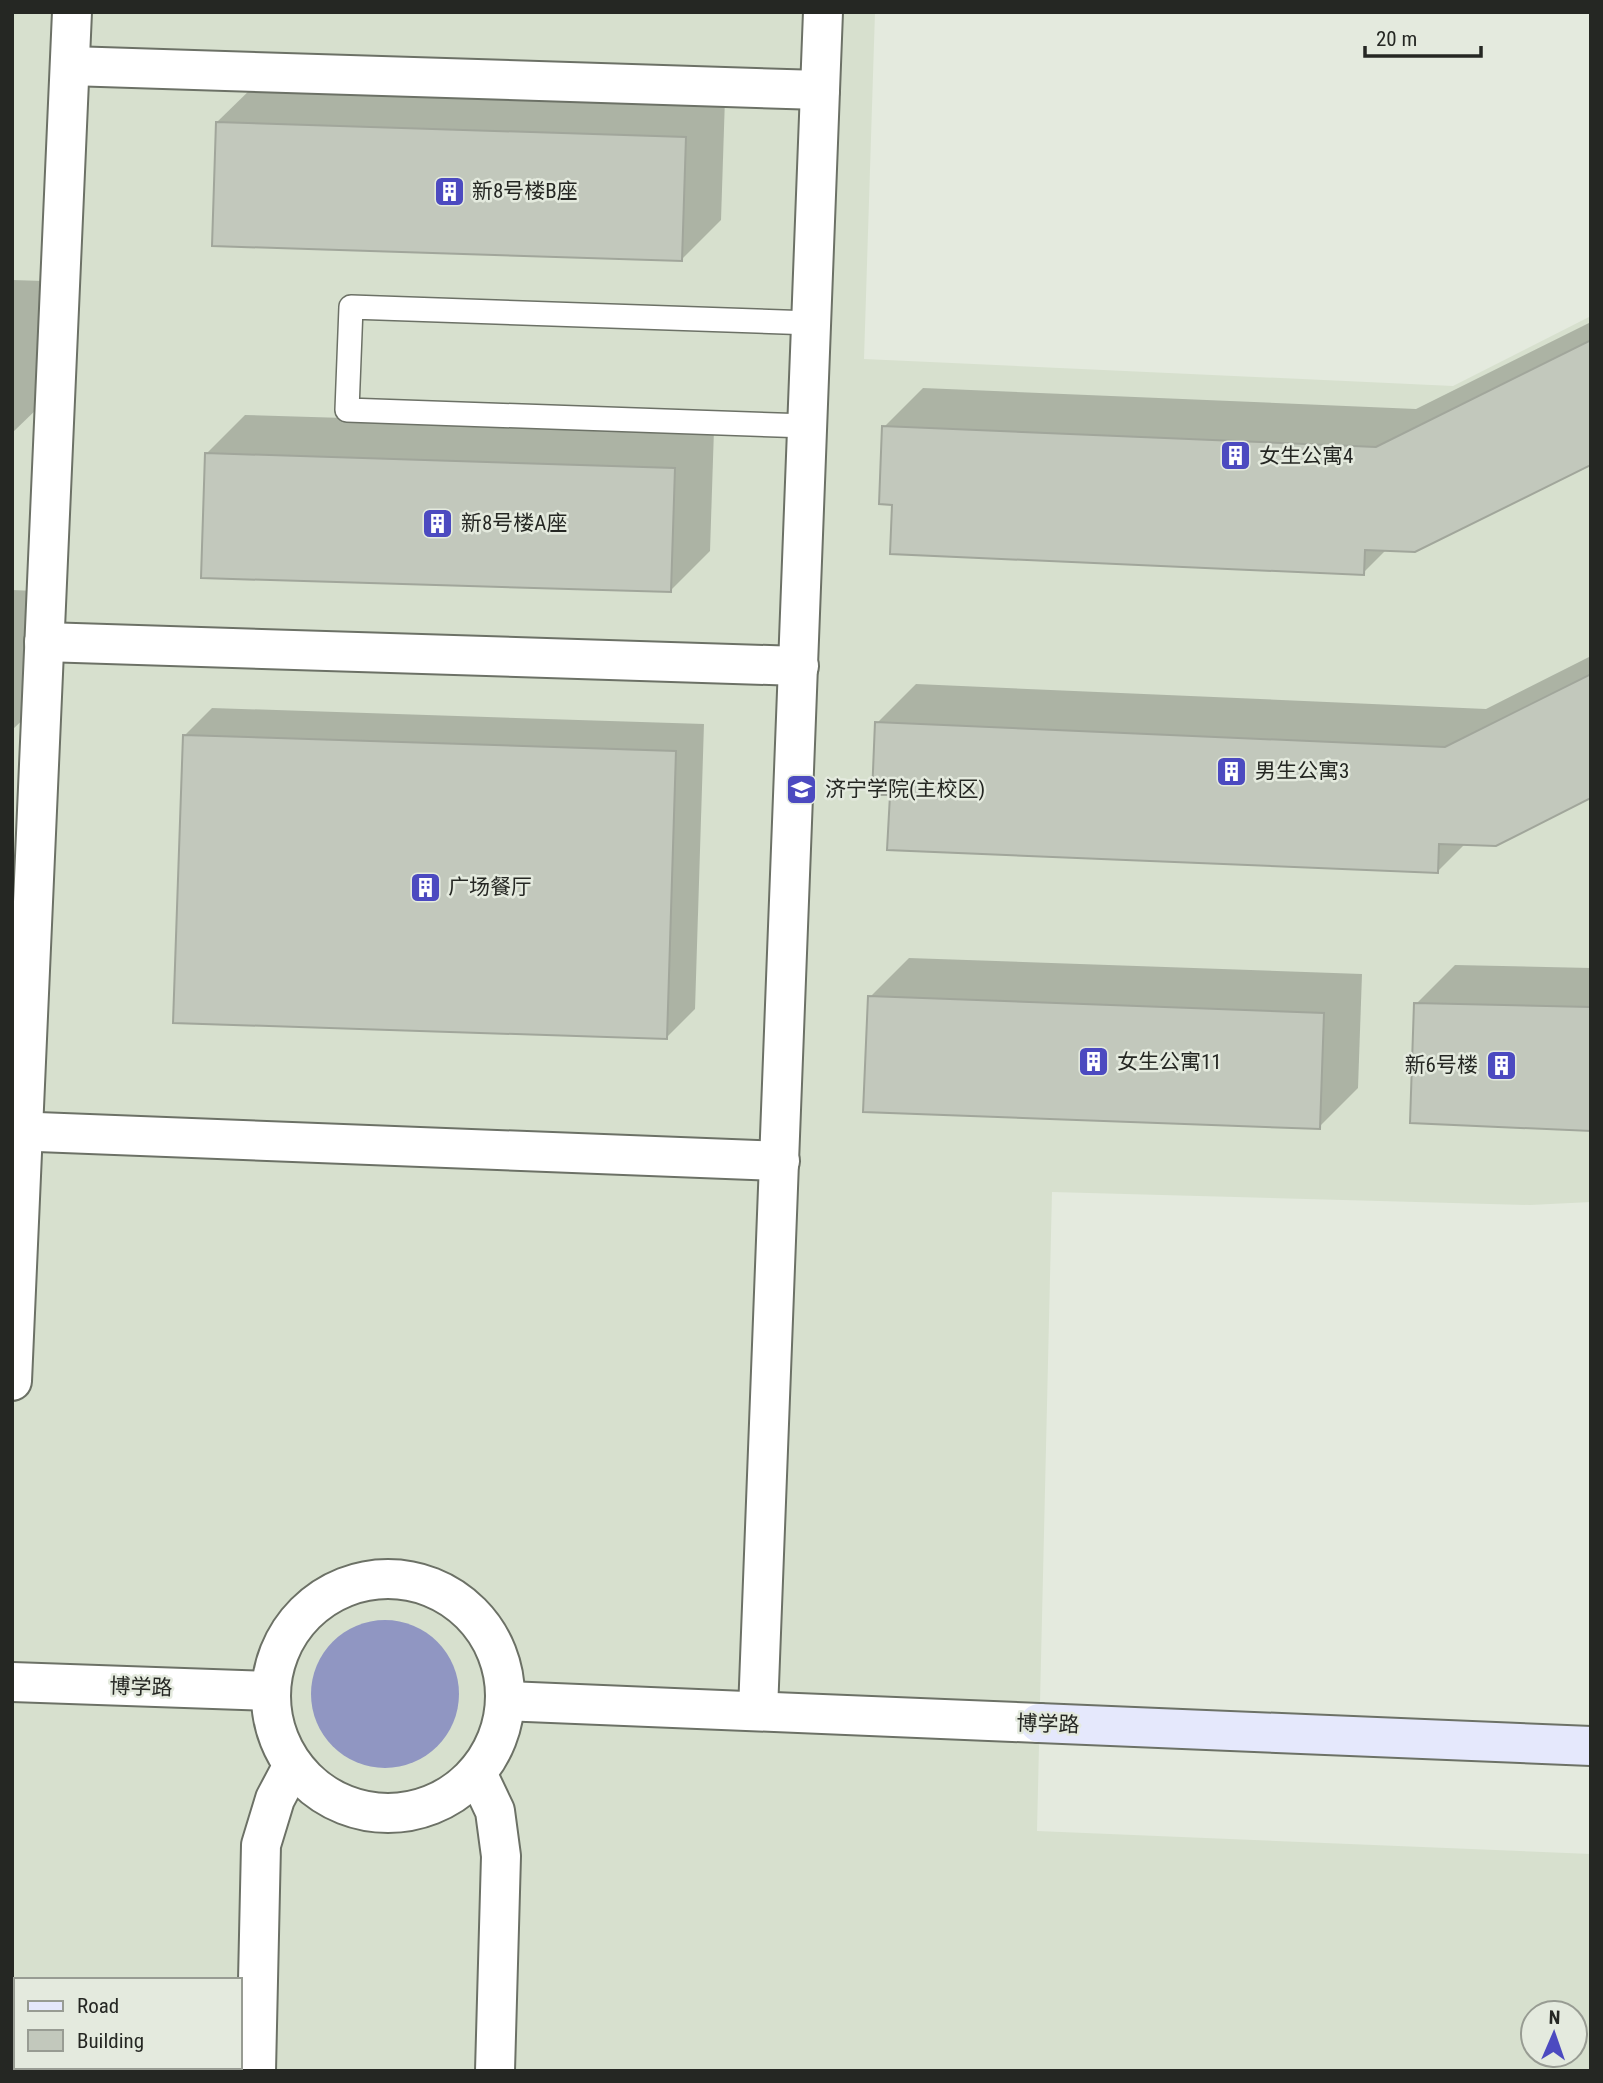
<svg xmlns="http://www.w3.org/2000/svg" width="1603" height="2083" viewBox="0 0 1603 2083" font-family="'Roboto Condensed','Noto Sans SC',sans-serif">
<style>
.built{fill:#d7e0ce;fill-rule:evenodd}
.water{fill:#9096c2}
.shadow{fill:#0003}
.building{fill:#c2c8bc;stroke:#a1a69b;stroke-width:2}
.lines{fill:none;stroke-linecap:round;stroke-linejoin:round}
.lane-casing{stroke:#6c7166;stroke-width:26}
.street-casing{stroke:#6c7166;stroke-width:42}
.secondary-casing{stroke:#6c7166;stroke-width:42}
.path{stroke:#9ea399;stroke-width:4.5;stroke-dasharray:7 3.5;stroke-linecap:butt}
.lane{stroke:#fff;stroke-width:23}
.street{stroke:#fff;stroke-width:38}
.secondary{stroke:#e5e8fc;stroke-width:38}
.labels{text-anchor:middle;stroke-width:5;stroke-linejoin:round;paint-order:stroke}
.poi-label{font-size:21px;fill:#252723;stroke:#e4eade;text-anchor:start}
.street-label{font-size:21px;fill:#252723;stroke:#e4eade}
</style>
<rect width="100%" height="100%" fill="#e4eade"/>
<path class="built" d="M 12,12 L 875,12 L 864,359 L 1453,386 L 1591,316 L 1591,1202 L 1530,1205 L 1052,1192 L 1037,1831 L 1591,1854 L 1591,2071 L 12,2071 ZM 16,1980 L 240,1980 L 240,2067 L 16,2067 ZM 1533,2013 L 1575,2013 L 1575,2055 L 1533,2055 Z"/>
<circle class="water" cx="385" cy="1694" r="74"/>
<g class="shadow">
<path d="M 257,83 L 725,98 L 721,220 L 682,259 L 217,122 Z"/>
<path d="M 12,280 L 44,281 L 40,406 L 12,433 Z"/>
<path d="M 1591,322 L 1591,463 L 1387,549 L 1363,573 L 894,503 L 884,427 L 923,388 L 1416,409 Z"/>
<path d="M 245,415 L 714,429 L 710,551 L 671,590 L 206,454 Z"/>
<path d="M 12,590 L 36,591 L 32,711 L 12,730 Z"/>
<path d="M 1591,656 L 1591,796 L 1466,843 L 1438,871 L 891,794 L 877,723 L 916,684 L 1486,709 Z"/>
<path d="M 212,708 L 704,724 L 695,1009 L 667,1037 L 184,736 Z"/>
<path d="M 12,895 L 21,896 L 12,1021 Z"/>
<path d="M 909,958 L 1362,974 L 1358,1088 L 1319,1127 L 870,997 Z"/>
<path d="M 1455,965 L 1591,968 L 1591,1129 L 1416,1004 Z"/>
</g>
<g class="building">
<path d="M 216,122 L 686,137 L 682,261 L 212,246 Z"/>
<path d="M 1591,340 L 1591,465 L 1415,552 L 1365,550 L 1364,575 L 890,554 L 892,505 L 879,504 L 882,426 L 1376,447 Z"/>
<path d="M 205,453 L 675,468 L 671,592 L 201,578 Z"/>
<path d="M 1591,674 L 1591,798 L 1496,846 L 1439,844 L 1438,873 L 887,850 L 890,795 L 872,795 L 875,722 L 1445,747 Z"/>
<path d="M 183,735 L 676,751 L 667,1039 L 173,1023 Z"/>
<path d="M 868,996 L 1324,1013 L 1320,1129 L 863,1112 Z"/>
<path d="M 1414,1003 L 1591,1007 L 1591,1131 L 1410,1123 Z"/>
</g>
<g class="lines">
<defs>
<path id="lane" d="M 808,426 L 347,410 L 351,307 L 812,323"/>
<g id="street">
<path d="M 70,66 L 820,90"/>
<path d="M 44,642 L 799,666"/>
<path d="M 12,1131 L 780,1161"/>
<path d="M 12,1381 L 72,12"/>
<circle cx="388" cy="1696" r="117"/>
<path d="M 12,1682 L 271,1691"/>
<path d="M 505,1701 L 1039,1723"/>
<path d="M 758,1711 L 823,12"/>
<path d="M 477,1773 L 495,1811 L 501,1856 L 495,2071"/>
<path d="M 256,2071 L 261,1845 L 275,1799 L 293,1765"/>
</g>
<path id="secondary" d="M 1039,1723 L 1591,1746"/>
</defs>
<use href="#lane" class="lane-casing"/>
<use href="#street" class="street-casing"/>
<use href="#secondary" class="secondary-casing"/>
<g class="path">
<path d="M 12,1992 L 16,1992"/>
<path d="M 12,2013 L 16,2023"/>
<path d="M 12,2069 L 16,2064"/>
</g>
<use href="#lane" class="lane"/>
<use href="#street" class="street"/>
<use href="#secondary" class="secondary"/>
</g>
<defs>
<symbol id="building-square" viewBox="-11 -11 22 22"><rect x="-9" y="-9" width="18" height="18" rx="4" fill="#4c4ac0" stroke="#e4eade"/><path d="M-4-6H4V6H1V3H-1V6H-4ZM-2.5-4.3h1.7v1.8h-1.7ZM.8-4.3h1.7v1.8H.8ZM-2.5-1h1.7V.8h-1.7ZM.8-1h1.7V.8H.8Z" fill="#fff"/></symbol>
<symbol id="university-square" viewBox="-11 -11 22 22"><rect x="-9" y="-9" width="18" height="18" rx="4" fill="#4c4ac0" stroke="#e4eade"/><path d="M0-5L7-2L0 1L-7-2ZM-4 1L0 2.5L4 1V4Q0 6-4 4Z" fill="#fff"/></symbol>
</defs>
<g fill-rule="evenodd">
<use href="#building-square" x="432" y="174" width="35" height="35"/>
<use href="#building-square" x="1218" y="438" width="35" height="35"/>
<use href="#building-square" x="420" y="506" width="35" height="35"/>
<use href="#building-square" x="1214" y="754" width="35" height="35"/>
<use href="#university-square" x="784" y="772" width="35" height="35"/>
<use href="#building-square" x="408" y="870" width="35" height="35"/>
<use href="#building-square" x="1076" y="1044" width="35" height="35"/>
<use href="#building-square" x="1484" y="1048" width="35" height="35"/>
</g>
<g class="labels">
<g class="poi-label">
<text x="472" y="198">新8号楼B座</text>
<text x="1259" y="463">女生公寓4</text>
<text x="461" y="530">新8号楼A座</text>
<text x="1255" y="778">男生公寓3</text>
<text x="825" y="796">济宁学院(主校区)</text>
<text x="448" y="894">广场餐厅</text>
<text x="1117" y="1069">女生公寓11</text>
<text x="1478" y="1072" text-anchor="end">新6号楼</text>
</g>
<g class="street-label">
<text transform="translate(141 1687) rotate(2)" y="7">博学路</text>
<text transform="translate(1048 1724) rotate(2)" y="7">博学路</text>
</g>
</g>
<rect width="1603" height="2083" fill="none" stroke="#252723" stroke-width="28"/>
<rect x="14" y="1978" width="228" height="91" fill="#e4eade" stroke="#989c93" stroke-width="2"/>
<rect x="28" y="2001" width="35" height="10" fill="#e5e8fc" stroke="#989c93" stroke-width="2"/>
<text x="77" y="2013" font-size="21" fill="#252723">Road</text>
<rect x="28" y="2030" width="35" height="21" fill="#c2c8bc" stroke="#989c93" stroke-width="2"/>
<text x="77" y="2048" font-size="21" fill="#252723">Building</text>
<g transform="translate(1554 2034) rotate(2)"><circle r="33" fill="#e4eade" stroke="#989c93" stroke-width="2"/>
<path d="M0-5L12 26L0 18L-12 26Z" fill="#4c4ac0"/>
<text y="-10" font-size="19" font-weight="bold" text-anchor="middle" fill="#252723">N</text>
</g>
<path d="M1365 46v10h116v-10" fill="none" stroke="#252723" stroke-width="3.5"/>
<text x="1376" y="46" font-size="21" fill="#252723" stroke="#e4eade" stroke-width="5" paint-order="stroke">20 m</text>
</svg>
